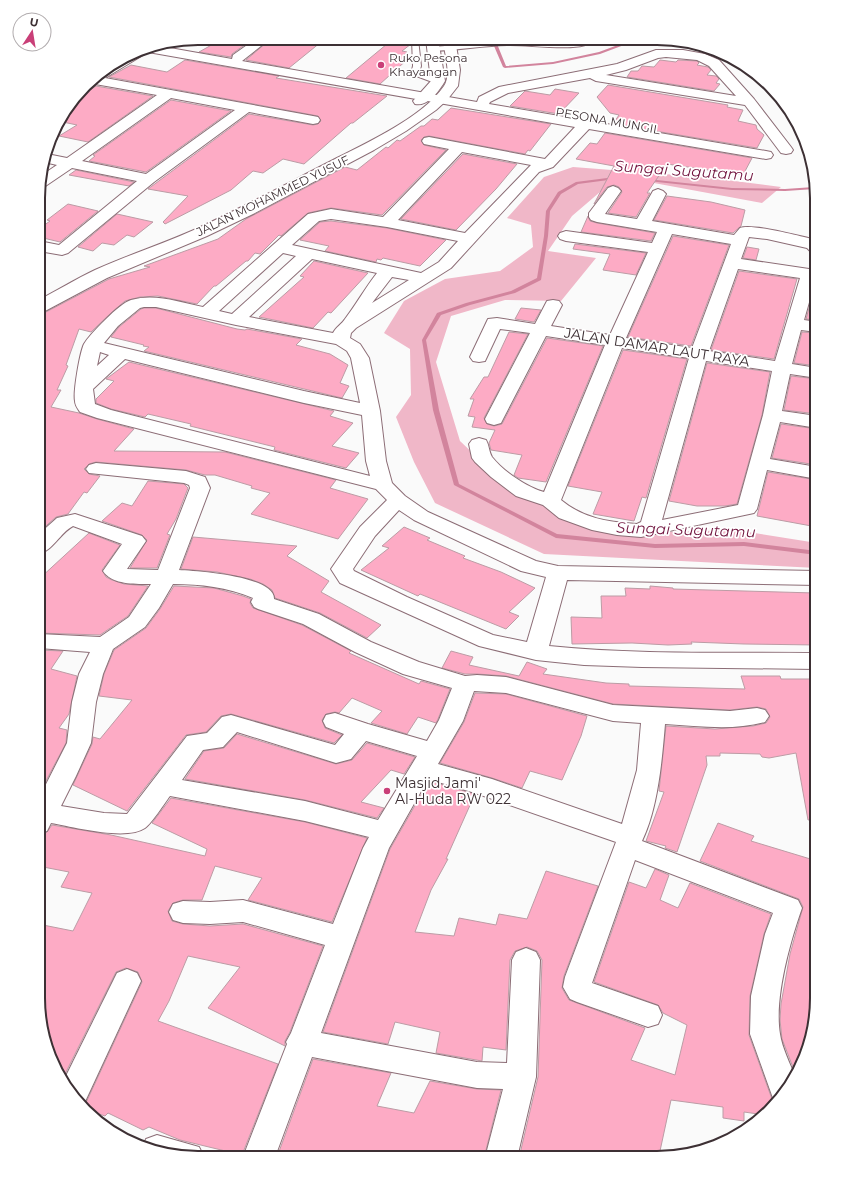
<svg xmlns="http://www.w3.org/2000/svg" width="855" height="1196" viewBox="0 0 855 1196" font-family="Montserrat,sans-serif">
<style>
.green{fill:#f0b7c8}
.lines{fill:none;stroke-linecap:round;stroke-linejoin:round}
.stream{fill:#d2849d;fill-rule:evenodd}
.building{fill:#fdabc5;stroke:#bc9ca5}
.service-casing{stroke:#8c6d76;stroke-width:2}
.minor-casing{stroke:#8c6d76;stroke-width:2}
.tertiary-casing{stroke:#8c6d76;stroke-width:2}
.secondary-casing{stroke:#8c6d76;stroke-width:2}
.service{fill:#fff;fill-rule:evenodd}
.minor{fill:#fff;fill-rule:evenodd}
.tertiary{fill:#fff;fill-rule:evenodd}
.secondary{fill:#fff;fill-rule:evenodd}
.poi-dot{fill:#c93f78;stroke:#fff;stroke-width:1.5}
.labels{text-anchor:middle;stroke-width:3.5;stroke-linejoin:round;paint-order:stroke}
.far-poi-label{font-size:12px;fill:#3d3034;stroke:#fff;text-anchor:start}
.far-street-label{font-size:12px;fill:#3d3034;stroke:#fff}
.street-label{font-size:14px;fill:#3d3034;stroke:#fff}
.poi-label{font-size:14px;fill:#3d3034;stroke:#fff;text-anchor:start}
.water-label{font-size:15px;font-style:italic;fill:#70123d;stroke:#fff}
.rim{fill:none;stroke:#3d3034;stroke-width:2}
</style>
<rect width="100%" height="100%" fill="#fafafa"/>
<path class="green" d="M 573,167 L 703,177 L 781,187 L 762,203 L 643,181 L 614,180 L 572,216 L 548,251 L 596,258 L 561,301 L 505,300 L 451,316 L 436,362 L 460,441 L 503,482 L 571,516 L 638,533 L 735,530 L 817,543 L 817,568 L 544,554 L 435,503 L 414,462 L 396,417 L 411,395 L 410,349 L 384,333 L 404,301 L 445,279 L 500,271 L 533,247 L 531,225 L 507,218 L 544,177 Z"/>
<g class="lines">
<g class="stream">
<path d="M 491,39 L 495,39 L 506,66 L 553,62 L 599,52 L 634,39 L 640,39 L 600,54 L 553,64 L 505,68 L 503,67 Z"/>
<path d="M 615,177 L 616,177 L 616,179 L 578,184 L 561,194 L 550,211 L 548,236 L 541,280 L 515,293 L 470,305 L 441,315 L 426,340 L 439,410 L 459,484 L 557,534 L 655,544 L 744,542 L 817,551 L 817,555 L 744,546 L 655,548 L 556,538 L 454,485 L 433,410 L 422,340 L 437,313 L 466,303 L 511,291 L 537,278 L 544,236 L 546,211 L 558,192 L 576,182 Z"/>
<path d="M 647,179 L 732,188 L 785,189 L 814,187 L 815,189 L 785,191 L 732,190 L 648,181 L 647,181 Z"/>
</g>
</g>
<g class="building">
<path d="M 224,38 L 254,38 L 232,54 L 231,57 L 199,52 Z"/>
<path d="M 272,38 L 326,38 L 289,68 L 246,60 Z"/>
<path d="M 393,39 L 411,39 L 411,44 L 402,51 L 407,52 L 402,57 L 409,58 L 380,84 L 346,78 Z"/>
<path d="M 185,60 L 279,76 L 276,78 L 387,96 L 353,123 L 351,123 L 304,164 L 283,159 L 263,173 L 253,171 L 231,190 L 165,224 L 163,222 L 188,196 L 148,189 L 249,114 L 313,125 L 318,124 L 321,121 L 318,116 L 109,77 L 131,65 L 167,72 Z"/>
<path d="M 660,60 L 676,62 L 678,60 L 697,61 L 699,63 L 697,65 L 708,67 L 711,70 L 707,75 L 716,76 L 719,79 L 716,83 L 720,84 L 714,91 L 627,77 L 631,71 L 638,71 L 642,66 L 654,67 Z"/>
<path d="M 608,85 L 728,105 L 727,107 L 743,110 L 738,121 L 756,125 L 757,129 L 764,135 L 757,148 L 613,124 L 619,115 L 610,113 L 597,97 Z"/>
<path d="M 96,86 L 153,96 L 88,142 L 59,136 L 77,125 L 58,121 L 59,118 L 74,101 Z"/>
<path d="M 555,89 L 579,93 L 559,114 L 510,106 L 525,91 L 550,95 Z"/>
<path d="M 171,100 L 231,111 L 146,172 L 89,161 L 95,156 L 93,155 Z"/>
<path d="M 451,108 L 551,124 L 530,151 L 528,150 L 525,154 L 429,136 L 424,137 L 421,140 L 424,145 L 446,150 L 382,215 L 331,208 L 308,213 L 281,236 L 279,235 L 260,254 L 255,253 L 248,261 L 246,261 L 216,286 L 214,286 L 197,304 L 158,296 L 140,297 L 125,301 L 112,312 L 91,332 L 79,329 L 66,365 L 68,366 L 57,390 L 61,390 L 51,407 L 79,413 L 97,419 L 134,429 L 114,451 L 225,452 L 336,480 L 330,488 L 368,499 L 338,539 L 251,514 L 270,493 L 251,488 L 252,486 L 215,475 L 205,475 L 186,470 L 96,462 L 89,464 L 84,469 L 89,474 L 100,476 L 87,493 L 84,492 L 68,514 L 56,517 L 39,532 L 39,314 L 46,312 L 109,279 L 150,267 L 144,266 L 218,239 L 246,219 L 345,167 L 357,170 L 386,147 L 388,148 L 397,140 L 400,141 L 421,126 L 424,126 L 432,119 L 438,120 Z"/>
<path d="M 605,133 L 752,158 L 743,175 L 667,164 L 647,193 L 650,193 L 636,217 L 608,213 L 622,192 L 619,187 L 614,185 L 607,187 L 594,204 L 614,166 L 576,159 L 590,143 L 597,144 Z"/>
<path d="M 463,154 L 517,164 L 496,189 L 456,230 L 401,219 Z"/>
<path d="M 76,170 L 134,182 L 129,186 L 69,175 Z"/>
<path d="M 667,196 L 711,202 L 745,210 L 741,226 L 733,233 L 654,220 Z"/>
<path d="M 68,204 L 98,211 L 60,242 L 39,237 L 39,229 L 50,221 L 47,220 Z"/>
<path d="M 117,214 L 153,222 L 134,237 L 127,235 L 114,245 L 102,243 L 93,251 L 78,247 Z"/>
<path d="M 588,216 L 590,221 L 597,223 L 655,233 L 651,241 L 581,232 Z"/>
<path d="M 331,221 L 387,228 L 446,240 L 420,266 L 383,258 L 381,260 L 377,259 L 376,262 L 325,251 L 329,246 L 300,240 L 320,222 Z"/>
<path d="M 673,236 L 729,245 L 691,346 L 628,337 Z"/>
<path d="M 575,244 L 646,253 L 636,275 L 603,270 L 610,254 L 573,249 Z"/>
<path d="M 747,247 L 759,249 L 756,260 L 743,258 Z"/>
<path d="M 314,261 L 368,273 L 331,313 L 328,312 L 313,328 L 259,317 L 304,277 L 300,276 Z"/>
<path d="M 739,271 L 797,279 L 774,359 L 711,350 Z"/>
<path d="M 814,290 L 817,291 L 817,320 L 806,319 Z"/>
<path d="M 144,308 L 156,308 L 237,329 L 245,330 L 247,329 L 302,339 L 296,345 L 330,354 L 348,365 L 340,383 L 349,386 L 342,398 L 144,351 L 149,347 L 143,346 L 144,345 L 111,337 L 119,327 L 141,309 Z"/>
<path d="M 521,308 L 541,310 L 534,322 L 515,319 Z"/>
<path d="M 509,332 L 528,334 L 484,418 L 487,424 L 494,426 L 502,424 L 547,338 L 603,346 L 546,482 L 518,478 L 514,475 L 522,455 L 491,450 L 489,443 L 495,430 L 472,427 L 475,417 L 468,416 L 474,399 L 470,399 L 484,377 L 488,377 Z"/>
<path d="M 802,332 L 817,333 L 817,366 L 794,363 Z"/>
<path d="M 623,350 L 687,359 L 646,498 L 642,497 L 634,521 L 593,514 L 602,492 L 568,486 Z"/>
<path d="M 129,362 L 334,411 L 330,416 L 353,423 L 332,446 L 359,453 L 346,468 L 274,450 L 275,447 L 190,426 L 191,424 L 148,414 L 145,417 L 111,409 L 96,403 L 96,399 L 114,381 L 106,379 Z"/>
<path d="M 707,363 L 770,372 L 762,415 L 737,504 L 725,506 L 697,506 L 669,501 Z"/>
<path d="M 791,376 L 817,379 L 817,414 L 784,410 Z"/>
<path d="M 781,424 L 817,429 L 817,465 L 772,458 Z"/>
<path d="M 768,472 L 817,480 L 817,527 L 757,516 Z"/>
<path d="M 148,481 L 184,484 L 188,488 L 176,519 L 167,534 L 170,535 L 157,568 L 130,568 L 147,540 L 142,535 L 102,521 L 122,503 L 132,506 Z"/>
<path d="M 404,527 L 430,538 L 427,540 L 465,556 L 463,558 L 501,572 L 535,588 L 509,612 L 519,616 L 506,629 L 420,594 L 418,596 L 361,570 L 389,548 L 382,546 Z"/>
<path d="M 89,533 L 120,545 L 102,570 L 106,577 L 112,580 L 124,584 L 148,586 L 128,616 L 100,635 L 39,633 L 39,579 Z"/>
<path d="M 193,537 L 297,546 L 287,556 L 329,581 L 321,592 L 381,625 L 367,638 L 320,613 L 275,598 L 272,590 L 263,584 L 250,579 L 217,572 L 181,569 Z"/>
<path d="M 174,586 L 214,588 L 243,596 L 251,599 L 250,603 L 253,608 L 302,625 L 351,651 L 349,653 L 419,684 L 421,681 L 450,689 L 438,719 L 436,723 L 418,717 L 407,734 L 371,723 L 382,711 L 352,698 L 339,713 L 335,712 L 326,714 L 322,720 L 325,728 L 342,735 L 334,743 L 231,714 L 221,716 L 206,732 L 186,735 L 127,811 L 73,785 L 92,744 L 93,737 L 100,739 L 132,700 L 99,696 L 104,674 L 114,650 L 146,628 L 160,609 Z"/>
<path d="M 650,586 L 673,588 L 673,589 L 815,593 L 817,600 L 817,645 L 744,644 L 691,642 L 692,644 L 668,645 L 632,643 L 572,644 L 571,617 L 602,618 L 601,596 L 626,596 L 625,588 L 650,589 Z"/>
<path d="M 39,650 L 63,651 L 51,669 L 77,676 L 69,714 L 59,728 L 67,730 L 66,743 L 38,796 Z"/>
<path d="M 451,651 L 473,657 L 469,665 L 519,676 L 527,662 L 547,669 L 543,674 L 606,683 L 629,684 L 629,686 L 745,689 L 741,676 L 780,676 L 781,679 L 817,679 L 817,819 L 808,820 L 796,753 L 769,758 L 762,757 L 760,754 L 720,753 L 720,756 L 706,756 L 707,765 L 677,852 L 665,848 L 666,846 L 646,841 L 664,792 L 659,791 L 666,726 L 715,729 L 753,726 L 766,723 L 770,717 L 766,709 L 757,707 L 730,710 L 613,704 L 506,676 L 477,674 L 465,674 L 442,668 Z"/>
<path d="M 475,693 L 506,694 L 587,716 L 581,736 L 562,780 L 530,771 L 522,788 L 492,778 L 440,763 L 464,722 Z"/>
<path d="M 237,734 L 336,764 L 352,760 L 367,743 L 415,757 L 404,774 L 391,770 L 361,802 L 384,808 L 377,818 L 305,800 L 185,779 L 204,751 L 224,748 Z"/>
<path d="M 429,781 L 475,794 L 446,859 L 448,859 L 431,890 L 415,932 L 454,936 L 459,918 L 496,925 L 499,914 L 527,919 L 546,871 L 598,886 L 564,976 L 562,988 L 569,1000 L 645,1028 L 631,1060 L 675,1075 L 687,1025 L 663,1013 L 658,1005 L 594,982 L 629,882 L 646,888 L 655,869 L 669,875 L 660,900 L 678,908 L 690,883 L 771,914 L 764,934 L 750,996 L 749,1035 L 773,1102 L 776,1103 L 765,1115 L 744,1112 L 744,1121 L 723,1118 L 723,1107 L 671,1100 L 660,1151 L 647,1158 L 519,1158 L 538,1077 L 542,960 L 537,951 L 527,947 L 515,951 L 510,960 L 506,1050 L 483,1047 L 482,1061 L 436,1053 L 440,1032 L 395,1022 L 388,1044 L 323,1032 L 390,849 Z"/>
<path d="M 171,798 L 305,822 L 367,838 L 332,922 L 248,900 L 262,878 L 215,866 L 202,900 L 183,900 L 173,903 L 168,911 L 172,921 L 183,924 L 210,926 L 243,924 L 323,946 L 290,1032 L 285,1041 L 285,1046 L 208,1008 L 240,967 L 188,956 L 169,1001 L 158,1021 L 278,1064 L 242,1155 L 180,1140 L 149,1127 L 143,1130 L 108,1113 L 105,1116 L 82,1108 L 84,1107 L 142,982 L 138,972 L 126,968 L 116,972 L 62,1080 L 54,1069 L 38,998 L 38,934 L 43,925 L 73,931 L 92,893 L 61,887 L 69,872 L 38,866 L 38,835 L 47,832 L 52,825 L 111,835 L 205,856 L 207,849 L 152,823 Z"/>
<path d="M 718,823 L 754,836 L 751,841 L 817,861 L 817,1009 L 808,1050 L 796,1075 L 782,1039 L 780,1020 L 781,1004 L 790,954 L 803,907 L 799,899 L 700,861 Z"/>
<path d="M 313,1059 L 391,1073 L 377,1106 L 414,1113 L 430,1081 L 477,1089 L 501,1090 L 484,1158 L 277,1157 Z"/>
</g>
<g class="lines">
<defs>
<g id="service">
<path d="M 412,39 L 418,39 L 421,66 L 419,73 L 441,79 L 441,83 L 435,83 L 411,74 L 413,66 Z"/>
<path d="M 590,39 L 600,39 C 581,54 531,44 507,45 C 482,46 458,50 433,51 L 430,49 L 433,47 L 506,41 L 567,43 Z"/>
</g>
<g id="minor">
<path d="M 257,38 L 271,38 L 242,61 L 477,102 L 479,97 L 499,87 L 617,64 L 656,50 L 683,50 L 705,54 L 719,60 L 754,99 L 791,147 L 793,150 L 791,153 L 786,154 L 781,153 L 745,105 L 596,81 L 590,78 L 508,93 L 490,102 L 489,104 L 766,151 L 771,152 L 773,155 L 771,158 L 766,159 L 589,129 L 553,167 L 539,172 L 451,268 L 356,328 L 351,333 L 350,338 L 360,344 L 369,358 L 380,411 L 386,461 L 392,483 L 405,496 L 428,512 L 536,561 L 558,566 L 817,571 L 817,585 L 567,580 L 549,646 C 638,655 728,652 817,653 L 817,669 L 642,667 L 584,665 L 536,660 L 479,646 L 340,583 L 331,569 L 360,527 L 387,500 L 376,489 L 97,418 L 80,412 C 78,409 75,405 75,401 C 73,392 80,352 84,344 C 90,334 120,303 131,300 C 155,293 179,302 203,307 L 308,214 L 331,209 L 383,217 L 449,149 L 424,144 L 422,141 L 424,138 L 429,137 L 545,159 L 575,127 L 148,52 L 105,78 L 313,116 L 318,117 L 320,120 L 318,123 L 313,124 L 249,112 L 154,182 L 68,253 L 62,255 L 39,251 L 39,241 L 59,245 L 137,181 L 72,168 L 44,187 L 39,188 L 39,177 L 57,165 L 44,162 L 47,154 L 67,158 L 157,95 L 95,84 L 86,85 L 93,78 L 146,47 L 153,45 L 232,59 L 233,55 ZM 666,57 L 697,60 L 709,66 L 736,96 L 606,75 L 626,70 L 658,58 ZM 171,98 L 235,110 L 146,174 L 82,161 ZM 462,152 L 531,165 L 465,233 L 398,220 ZM 331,219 L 387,227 L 458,241 L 439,262 L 421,273 L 292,245 L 319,221 ZM 283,253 L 296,256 L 232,314 L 219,311 ZM 312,259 L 377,273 C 365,288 356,305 345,319 C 342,324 336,327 333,333 L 249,317 ZM 392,277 L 409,280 L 372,303 ZM 144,307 L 156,307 L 236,325 L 336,344 L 347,351 L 351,358 L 360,403 L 304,391 L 104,343 L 118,326 L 140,308 ZM 100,352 L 109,355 L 97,366 ZM 125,359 L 304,403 L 362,415 L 366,461 L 370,476 L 111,410 L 95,404 L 93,389 ZM 399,510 L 414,520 L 521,571 L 546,577 L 527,642 L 493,635 L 407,597 L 354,571 L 353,569 L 375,536 Z"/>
<path d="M 613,186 L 618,188 L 621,191 L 605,214 L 637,219 L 653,191 L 658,189 L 663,191 L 666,194 L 652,221 L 734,235 C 736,233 738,230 740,228 C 752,223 803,237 817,240 L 817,254 L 811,252 L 807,248 L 767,239 L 749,237 L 741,259 L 809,269 L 815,270 L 817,274 L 804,320 L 817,322 L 817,332 L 801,330 L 792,364 L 817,368 L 817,378 L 790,374 L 782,411 L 817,416 L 817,428 L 780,422 L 770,459 L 817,467 L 817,479 L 767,470 L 757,509 L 754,513 L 641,537 L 617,535 L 592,530 L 559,518 L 543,505 L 516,496 L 491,477 L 475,462 L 472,458 L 469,444 L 472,440 L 479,438 L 486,440 C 489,445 489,452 492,457 C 504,472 527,487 544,492 L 605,345 L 546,336 L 503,419 L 501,423 L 494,425 L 487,423 L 485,419 L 530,333 L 500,329 L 485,361 L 479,362 L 473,361 L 470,357 L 488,319 L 497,318 L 535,324 L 547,301 L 553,300 L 559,301 L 562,305 L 551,326 L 610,335 L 648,252 L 566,241 L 560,239 L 558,236 L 560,233 L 566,231 L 652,243 L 657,232 L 597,222 L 591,220 L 589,217 L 589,213 L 608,188 ZM 672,234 L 731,244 L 692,348 L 626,338 ZM 738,269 L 800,278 L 775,361 L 709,351 ZM 622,348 L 689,358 L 641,522 L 637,524 C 608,522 584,519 561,500 ZM 706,361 L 772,371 L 763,415 L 738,505 L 662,520 Z"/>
<path d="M 96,463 L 186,471 L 205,477 L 210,488 L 179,570 C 197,571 275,576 274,599 L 319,614 L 371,642 L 419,662 L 465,676 L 477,675 L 506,677 L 613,705 L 730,711 L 757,708 L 765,710 L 769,716 L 765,722 C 733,731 698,726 665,724 C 662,760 658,808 642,841 L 798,900 L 802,908 C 790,942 774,998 780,1034 C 782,1048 790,1063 795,1077 L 790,1087 L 777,1102 L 774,1101 L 750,1034 L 751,996 L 765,934 L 773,913 L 635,860 L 592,983 L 658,1006 L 662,1015 L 658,1024 L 648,1027 L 577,1002 L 570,999 L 563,987 L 565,977 L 616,842 L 475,793 L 428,779 L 389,848 L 321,1033 L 477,1062 L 507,1063 L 512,960 L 516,952 L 526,948 L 536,952 L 540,960 L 536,1077 L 517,1158 L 485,1158 L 503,1089 L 477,1088 L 312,1057 L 275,1157 L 243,1157 L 287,1044 L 286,1042 L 291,1033 L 325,945 L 243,922 L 210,924 L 183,923 L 173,920 L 169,912 L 173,904 L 183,901 L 210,902 L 243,900 L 333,924 L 363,848 L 369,837 L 305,821 L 170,796 C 164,804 152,823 145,828 C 126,841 74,827 51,823 L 47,831 L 38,834 L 38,800 L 67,743 L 72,702 L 79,674 L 90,652 L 39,648 L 39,634 L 100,637 L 129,617 L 151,584 C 136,584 112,585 103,571 L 122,544 L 73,526 C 60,533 53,550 39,554 L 39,534 L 57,518 L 75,514 L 142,536 L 146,541 L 127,569 L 158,570 L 190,488 L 189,485 L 184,483 L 89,473 L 86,469 L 89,465 ZM 173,584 C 201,584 227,587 253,598 L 251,602 L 254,607 L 258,609 L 303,624 L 355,652 L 403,674 L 452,688 L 439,720 L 427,741 L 368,724 L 335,713 L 326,715 L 323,721 L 326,727 L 344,734 L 335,745 L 231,715 L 222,717 L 207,733 L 187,736 L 127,814 L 104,813 L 61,806 L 76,776 L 91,743 L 96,702 L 103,674 L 113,649 L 145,627 L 159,608 ZM 474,691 L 506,693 L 613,721 L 641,723 L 637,770 L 622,824 L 492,779 L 438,764 L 463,721 ZM 237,732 L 336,763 L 351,759 L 366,741 L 417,756 L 378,820 L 305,801 L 182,780 L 203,750 L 223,747 Z"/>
<path d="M 127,969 L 137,973 L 141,981 L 83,1106 L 81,1106 L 63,1082 L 117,973 Z"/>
</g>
<path id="tertiary" d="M 157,1135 L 199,1147 L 204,1157 L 177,1157 L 144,1144 L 146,1139 Z"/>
<g id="secondary">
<path d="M 426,39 L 438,39 L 445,81 C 439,91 428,107 415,104 L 413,101 L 431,81 Z"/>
<path d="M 443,39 L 455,39 L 460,70 L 458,86 L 447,100 L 436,110 L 406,131 L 374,150 L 253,214 L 207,236 L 107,278 L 45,311 L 39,312 L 39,300 C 58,290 76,279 95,270 C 128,255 163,244 196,229 C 244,207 290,182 337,158 C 369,142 424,116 444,86 C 452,74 444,52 443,39 Z"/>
</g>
</defs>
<use href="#service" class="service-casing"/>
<use href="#minor" class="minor-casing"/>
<use href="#tertiary" class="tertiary-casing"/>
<use href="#secondary" class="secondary-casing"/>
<use href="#service" class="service"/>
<use href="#minor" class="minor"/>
<use href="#tertiary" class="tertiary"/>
<use href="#secondary" class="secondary"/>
</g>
<g class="poi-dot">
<circle cx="381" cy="65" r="4"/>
<circle cx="387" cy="791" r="4"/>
</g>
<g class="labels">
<g class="far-poi-label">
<text x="389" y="62">Ruko Pesona<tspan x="389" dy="14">Khayangan</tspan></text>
</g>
<g class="far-street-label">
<text transform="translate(608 121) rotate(10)" y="4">PESONA MUNGIL</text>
<text transform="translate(273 196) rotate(-26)" y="4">JALAN MOHAMMED YUSUF</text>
</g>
<g class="street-label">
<text transform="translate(657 347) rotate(9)" y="5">JALAN DAMAR LAUT RAYA</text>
</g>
<g class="poi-label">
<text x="395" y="788">Masjid Jami'<tspan x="395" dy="16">Al-Huda RW 022</tspan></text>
</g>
<g class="water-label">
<text transform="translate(684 171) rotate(4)" y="5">Sungai Sugutamu</text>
<text transform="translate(686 530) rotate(2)" y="5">Sungai Sugutamu</text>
</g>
</g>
<path d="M0 0H855V1196H0ZM198 45H657A153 153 0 0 1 810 198V998A153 153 0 0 1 657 1151H198A153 153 0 0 1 45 998V198A153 153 0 0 1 198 45Z" fill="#fff" fill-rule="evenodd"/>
<path class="rim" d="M198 45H657A153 153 0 0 1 810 198V998A153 153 0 0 1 657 1151H198A153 153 0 0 1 45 998V198A153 153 0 0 1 198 45Z"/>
<g transform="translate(32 32) rotate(12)"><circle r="19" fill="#ffffff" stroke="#b1acae"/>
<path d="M0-3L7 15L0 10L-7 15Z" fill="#c93f78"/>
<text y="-6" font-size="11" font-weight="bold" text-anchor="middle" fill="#3d3034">U</text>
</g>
</svg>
